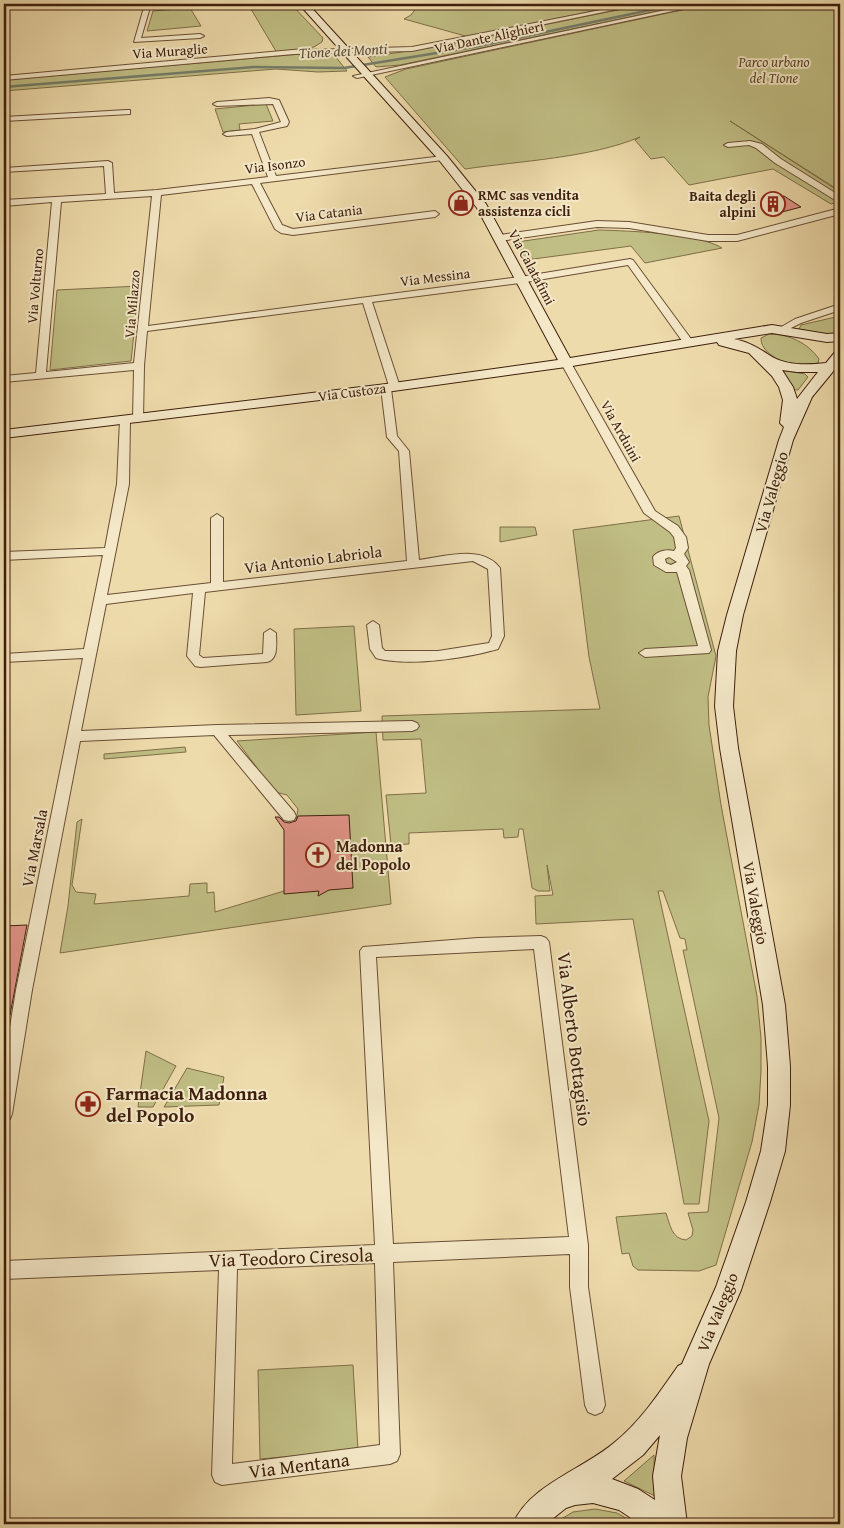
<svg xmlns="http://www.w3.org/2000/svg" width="844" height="1528" viewBox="0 0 844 1528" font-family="'Gentium Book Plus',serif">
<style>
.green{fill:#c0be84;stroke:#7f6e48}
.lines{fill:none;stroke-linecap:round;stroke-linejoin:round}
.stream{stroke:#757d6a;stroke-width:2.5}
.building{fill:#e19488;stroke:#3e1f0c}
.street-casing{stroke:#6a4e34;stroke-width:2}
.secondary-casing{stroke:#3e1f0c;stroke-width:2}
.street{fill:#f4e8c8;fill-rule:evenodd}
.secondary{fill:#f4e8c8;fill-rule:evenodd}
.labels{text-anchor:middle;stroke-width:4;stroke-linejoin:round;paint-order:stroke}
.far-street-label{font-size:14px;fill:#3e1f0c;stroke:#f4e8c8}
.far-park-label{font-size:14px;font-style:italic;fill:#5e472a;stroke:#f4e8c8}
.far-poi-label{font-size:14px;font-weight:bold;fill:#3e1f0c;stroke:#f4e8c8;text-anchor:start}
.far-water-label{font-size:15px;font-style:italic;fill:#594e3b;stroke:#f4e8c8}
.street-label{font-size:16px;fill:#3e1f0c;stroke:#f4e8c8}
.poi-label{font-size:16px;font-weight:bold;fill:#3e1f0c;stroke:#f4e8c8;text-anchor:start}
.near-street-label{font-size:19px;fill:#3e1f0c;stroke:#f4e8c8}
.near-poi-label{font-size:19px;font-weight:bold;fill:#3e1f0c;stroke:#f4e8c8;text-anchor:start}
</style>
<rect width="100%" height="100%" fill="#eedbab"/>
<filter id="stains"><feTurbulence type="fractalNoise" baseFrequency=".004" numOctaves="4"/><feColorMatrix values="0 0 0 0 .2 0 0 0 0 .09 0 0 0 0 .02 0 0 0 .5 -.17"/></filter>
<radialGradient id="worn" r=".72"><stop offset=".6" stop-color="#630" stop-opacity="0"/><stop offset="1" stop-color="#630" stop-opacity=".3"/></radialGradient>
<g class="green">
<path d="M 248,4 L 291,4 L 323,38 L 322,42 L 314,47 L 277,53 Z"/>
<path d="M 419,4 L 626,4 L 469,37 L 404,19 L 411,15 Z"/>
<path d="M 647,4 L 692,4 L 400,65 L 376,67 L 368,57 L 435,47 Z"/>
<path d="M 710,4 L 840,4 L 840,191 L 730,121 L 840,192 L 840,201 L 831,204 L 773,169 L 689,185 L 664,157 L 651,159 L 635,140 L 640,137 C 590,158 520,161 465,169 L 385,77 L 406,69 Z"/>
<path d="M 190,8 L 201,26 L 147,31 L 153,11 Z"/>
<path d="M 324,52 L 335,56 L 347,71 L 318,72 L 276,69 L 4,91 L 4,80 Z"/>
<path d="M 266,104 L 273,121 L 239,124 L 240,130 L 223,132 L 215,109 Z"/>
<path d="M 599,230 C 629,231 698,233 722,248 L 645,263 L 631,246 L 526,260 L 517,242 Z"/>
<path d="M 139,286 L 131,361 L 50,370 L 57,290 Z"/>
<path d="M 840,316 L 840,333 L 820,334 L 799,329 L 801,325 Z"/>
<path d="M 769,334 C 789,334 808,343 819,359 L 818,363 C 804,372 760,359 761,338 Z"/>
<path d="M 782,370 L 805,374 L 808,377 L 798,390 L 795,390 L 780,372 Z"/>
<path d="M 679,516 L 716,656 L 708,697 L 709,725 L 721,805 L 757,996 L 761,1038 L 761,1071 L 759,1105 L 752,1142 L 716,1265 L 699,1271 L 638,1270 L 633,1266 L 629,1253 L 622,1254 L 616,1217 L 666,1213 C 670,1225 672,1239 686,1240 L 692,1236 L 693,1230 L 688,1213 L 708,1212 L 719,1118 L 683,950 L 687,950 L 685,939 L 680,938 L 663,891 L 658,891 L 709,1121 L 699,1204 L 684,1204 L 633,919 L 536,924 L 535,896 L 553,895 L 547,865 L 550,891 L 538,891 L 532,888 L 523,829 L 519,829 L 518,837 L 504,838 L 503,829 L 409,833 L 409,844 L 391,845 L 386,795 L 426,793 L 421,739 L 383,740 L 382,716 L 600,709 L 589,657 L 573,530 Z"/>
<path d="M 500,527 L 535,527 L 537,535 L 500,542 Z"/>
<path d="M 354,626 L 361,711 L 296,715 L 294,629 Z"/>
<path d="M 376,732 L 391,904 L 60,953 L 68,906 L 77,822 L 82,819 L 72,885 L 76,892 L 96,894 L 94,904 L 189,896 L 190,884 L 207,883 L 207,893 L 214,892 L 215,912 L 284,891 L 298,809 L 287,795 L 275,792 L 237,741 Z"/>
<path d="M 185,747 L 186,752 L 104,759 L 104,754 Z"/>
<path d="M 146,1051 L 176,1066 L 153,1107 L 138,1107 Z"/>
<path d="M 187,1068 L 224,1077 L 219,1105 L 164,1107 Z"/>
<path d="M 353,1365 L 358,1450 L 260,1459 L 258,1370 Z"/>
<path d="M 654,1455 L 655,1496 L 624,1481 Z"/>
<path d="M 595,1509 L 617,1513 L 636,1524 L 553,1524 L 573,1512 Z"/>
</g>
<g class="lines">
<path class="stream" d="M 4,87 L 254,67 L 344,68 L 474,47 L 679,4"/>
</g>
<g class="building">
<path d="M 784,196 L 801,207 L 782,212 L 765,201 Z"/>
<path d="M 349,815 L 353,888 L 329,890 L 318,896 L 319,891 L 284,894 L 284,830 L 275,817 L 279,817 L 284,822 L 289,823 L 296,821 L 298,816 Z"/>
<path d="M 27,925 L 10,1015 L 4,1014 L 4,926 Z"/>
</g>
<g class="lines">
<defs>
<g id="street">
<path d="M 145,4 L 151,4 L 141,38 L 200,34 L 204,36 L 200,38 L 134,42 Z"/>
<path d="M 631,4 L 643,4 L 412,51 L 294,54 L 4,80 L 4,76 L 304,49 L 307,50 L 412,47 Z"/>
<path d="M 694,4 L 706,4 L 357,78 L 353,76 Z"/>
<path d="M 269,98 L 279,100 L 289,122 L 287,126 L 259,132 L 276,176 L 443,156 L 447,158 L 443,160 L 260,183 L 282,225 L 293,229 L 435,211 L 439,214 L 435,217 L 293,235 L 281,233 L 275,229 L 252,184 L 161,195 L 148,326 L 520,277 L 630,259 L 633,260 L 694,343 L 693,345 L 685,345 L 628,265 L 520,283 L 372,302 L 400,387 L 395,390 L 391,389 L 397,436 L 409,451 L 419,560 C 444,557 482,544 500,568 L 504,636 L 498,649 C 467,658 408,667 376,658 L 370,649 L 367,625 L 373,621 L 379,625 L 382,648 L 385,651 L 438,651 L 489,643 L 492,636 L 488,569 L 473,561 L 205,592 L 199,655 L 203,658 L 263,654 L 264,633 L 270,629 L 276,633 C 276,643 279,659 267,662 L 200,667 L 195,666 L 187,656 L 193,593 L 106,604 L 81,731 L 217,725 L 412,721 L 417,723 L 419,726 L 417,729 L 412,731 L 228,735 L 294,812 L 296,816 L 294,820 L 289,821 L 284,820 L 214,735 L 80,741 L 32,990 L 12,1114 L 10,1119 L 4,1122 L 4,1064 L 16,990 L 83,658 L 4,662 L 4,654 L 84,649 L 103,555 L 4,560 L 4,552 L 105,548 L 117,484 L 120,420 L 125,417 L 130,420 L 129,484 L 107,595 L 211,583 L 211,518 L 217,514 L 223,518 L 223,582 L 407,561 L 399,451 L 387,437 L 381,388 L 382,386 L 389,386 L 363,303 L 147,331 L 144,366 L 143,419 L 138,422 L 133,419 L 134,370 L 4,382 L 4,376 L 36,373 L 52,202 L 4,206 L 4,200 L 106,194 L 104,166 L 4,172 L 4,168 L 108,161 L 112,163 L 114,193 L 157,190 L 268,177 L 252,134 L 227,136 L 223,134 L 227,132 L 255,129 L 281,122 L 273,104 L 217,106 L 213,104 L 217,102 ZM 152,196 L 134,363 L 46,372 L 61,202 Z"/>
<path d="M 127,110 L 130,110 L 130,114 L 4,121 L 4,117 Z"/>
<path d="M 750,141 L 762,144 L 781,159 L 840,196 L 840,203 L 775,163 L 756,148 L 749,145 L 728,147 L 724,145 L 728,143 Z"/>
<path d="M 840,208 L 840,214 L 737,241 L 708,241 L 629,228 L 597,227 L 500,241 L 496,238 L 500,235 L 597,221 L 629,222 L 708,235 L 737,235 Z"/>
<path d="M 840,304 L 840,310 L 801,323 L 781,333 L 776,330 L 795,319 Z"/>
<path d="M 566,360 L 571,363 L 655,511 L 678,526 L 686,537 L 688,548 L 684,554 L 689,562 L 686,566 L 689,570 L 711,650 L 709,653 L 645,657 L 639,653 L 645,649 L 698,646 L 677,572 L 666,572 L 654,565 L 653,557 C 657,551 667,549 674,551 L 676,548 L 674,537 L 670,532 L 644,513 L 561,363 ZM 669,557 L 677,562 L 671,565 L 666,563 L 665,559 Z"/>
<path d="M 541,936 L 546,938 L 549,942 L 588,1245 L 588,1287 L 605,1405 L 602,1412 L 595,1415 L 588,1412 L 585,1405 L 570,1287 L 570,1254 L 393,1262 L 400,1454 L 397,1461 L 390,1464 L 222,1485 L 215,1482 L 212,1475 L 219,1270 L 4,1279 L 4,1261 L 375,1245 L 360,951 L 363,947 L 478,938 ZM 534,949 L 569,1237 L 393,1244 L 376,957 ZM 375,1263 L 380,1445 L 232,1464 L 237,1269 Z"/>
</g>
<path id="secondary" d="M 299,4 L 308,4 L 447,156 L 486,204 L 570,358 L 772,325 L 827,334 L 840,333 L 840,341 L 827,342 L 772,333 L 734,339 C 748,342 757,347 769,355 C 785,366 807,365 826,363 L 835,352 L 840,351 L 840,363 L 812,397 L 793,440 L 743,615 L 736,651 L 733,706 L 738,748 L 785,1005 L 790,1066 L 790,1105 L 785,1151 L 770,1202 L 741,1290 L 709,1364 L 687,1438 L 681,1476 L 687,1524 L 640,1524 L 619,1510 L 593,1503 L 575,1505 L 566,1508 L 546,1524 L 513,1524 C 529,1485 584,1469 615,1442 C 641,1421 659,1393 678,1366 L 682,1364 L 716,1287 L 746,1202 L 761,1151 L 768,1105 L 768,1066 L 763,1005 L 720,748 L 715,706 L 718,651 L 727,615 L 779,440 L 784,427 L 780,423 L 783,400 L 779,387 L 772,376 L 749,353 L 719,345 L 717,342 L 566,367 L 386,392 L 4,438 L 4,430 L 386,384 L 558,360 L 477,208 L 439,160 ZM 782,370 L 797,372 L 818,372 L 797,399 L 793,387 ZM 660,1435 L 653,1476 L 655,1500 L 638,1489 L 612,1479 L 643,1455 Z"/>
</defs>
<use href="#street" class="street-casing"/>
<use href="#secondary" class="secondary-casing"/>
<use href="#street" class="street"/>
<use href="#secondary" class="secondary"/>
</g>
<defs>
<symbol id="shop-ring" viewBox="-11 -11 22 22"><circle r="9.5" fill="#f4e8c8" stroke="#8f2418" stroke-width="1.5"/><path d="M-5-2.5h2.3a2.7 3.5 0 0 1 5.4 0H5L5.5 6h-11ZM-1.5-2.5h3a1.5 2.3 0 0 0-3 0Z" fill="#8f2418"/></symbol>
<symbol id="building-ring" viewBox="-11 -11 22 22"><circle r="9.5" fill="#f4e8c8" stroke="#8f2418" stroke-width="1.5"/><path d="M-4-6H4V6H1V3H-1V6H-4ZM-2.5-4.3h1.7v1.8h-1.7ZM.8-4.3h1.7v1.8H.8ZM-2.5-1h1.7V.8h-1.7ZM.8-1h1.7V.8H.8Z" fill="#8f2418"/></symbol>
<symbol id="church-ring" viewBox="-11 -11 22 22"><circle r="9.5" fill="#f4e8c8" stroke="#8f2418" stroke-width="1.5"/><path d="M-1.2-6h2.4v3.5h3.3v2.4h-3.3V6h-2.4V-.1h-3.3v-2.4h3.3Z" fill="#8f2418"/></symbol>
<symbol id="pharmacy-ring" viewBox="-11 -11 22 22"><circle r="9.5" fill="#f4e8c8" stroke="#8f2418" stroke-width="1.5"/><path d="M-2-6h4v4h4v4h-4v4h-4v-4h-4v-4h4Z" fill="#8f2418"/></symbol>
</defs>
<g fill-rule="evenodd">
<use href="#shop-ring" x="447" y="189" width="28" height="28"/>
<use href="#building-ring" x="759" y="190" width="28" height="28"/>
<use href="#church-ring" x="304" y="841" width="28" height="28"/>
<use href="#pharmacy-ring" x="74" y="1090" width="28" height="28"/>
</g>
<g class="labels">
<g class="far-street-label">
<text transform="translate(489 37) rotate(-12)" y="5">Via Dante Alighieri</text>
<text transform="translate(170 51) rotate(-4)" y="5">Via Muraglie</text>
<text transform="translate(275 165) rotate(-7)" y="5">Via Isonzo</text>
<text transform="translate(329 213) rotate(-7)" y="5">Via Catania</text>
<text transform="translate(532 267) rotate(62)" y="5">Via Calatafimi</text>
<text transform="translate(435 277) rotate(-7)" y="5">Via Messina</text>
<text transform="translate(35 286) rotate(-85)" y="5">Via Volturno</text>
<text transform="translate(132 304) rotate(-85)" y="5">Via Milazzo</text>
<text transform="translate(352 392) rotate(-7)" y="5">Via Custoza</text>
<text transform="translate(621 431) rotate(61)" y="5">Via Arduini</text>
</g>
<g class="far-park-label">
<text x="774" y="67">Parco urbano<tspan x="774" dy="16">del Tione</tspan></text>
</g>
<g class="far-poi-label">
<text x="478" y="200">RMC sas vendita<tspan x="478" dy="16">assistenza cicli</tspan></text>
<text x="756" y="201" text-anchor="end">Baita degli<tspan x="756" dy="16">alpini</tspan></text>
</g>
<g class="far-water-label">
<text transform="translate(343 51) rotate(-3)" y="5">Tione dei Monti</text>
</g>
<g class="street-label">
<text transform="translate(771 492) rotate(-74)" y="6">Via Valeggio</text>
<text transform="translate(313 559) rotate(-7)" y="6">Via Antonio Labriola</text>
<text transform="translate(34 848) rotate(-79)" y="6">Via Marsala</text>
<text transform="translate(756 903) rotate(80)" y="6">Via Valeggio</text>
<text transform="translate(717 1312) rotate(-68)" y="6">Via Valeggio</text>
</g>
<g class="poi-label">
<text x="336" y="852">Madonna<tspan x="336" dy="18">del Popolo</tspan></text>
</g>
<g class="near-street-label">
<text transform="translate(575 1039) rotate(83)" y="7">Via Alberto Bottagisio</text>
<text transform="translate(291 1257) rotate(-2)" y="7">Via Teodoro Ciresola</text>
<text transform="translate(299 1465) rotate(-7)" y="7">Via Mentana</text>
</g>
<g class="near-poi-label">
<text x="106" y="1100">Farmacia Madonna<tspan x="106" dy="22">del Popolo</tspan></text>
</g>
</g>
<rect width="844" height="1528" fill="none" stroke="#eedbab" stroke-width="20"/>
<rect x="5" y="5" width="834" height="1518" fill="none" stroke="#3e1f0c" stroke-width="2.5"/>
<rect x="10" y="10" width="824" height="1508" fill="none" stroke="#3e1f0c"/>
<rect width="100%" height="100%" filter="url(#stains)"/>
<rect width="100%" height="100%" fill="url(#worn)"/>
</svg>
